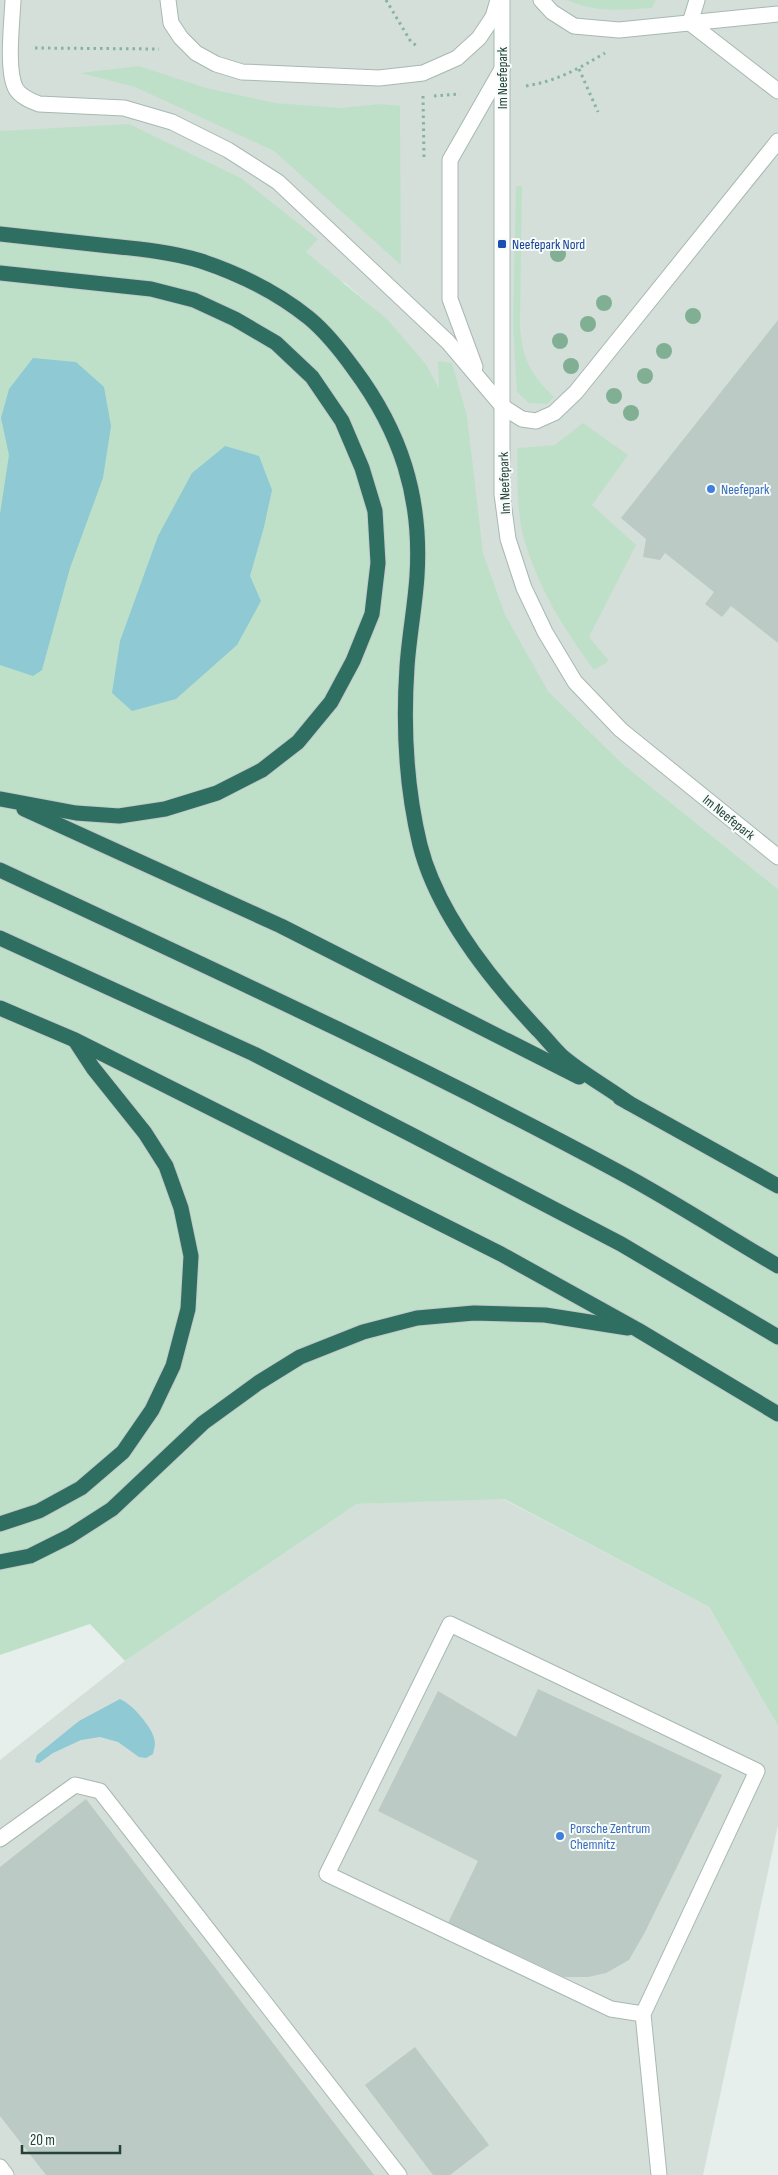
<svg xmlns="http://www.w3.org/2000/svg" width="778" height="2175" viewBox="0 0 778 2175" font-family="'Sofia Sans Condensed',sans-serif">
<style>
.built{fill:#d4dfda}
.green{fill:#bfe0c8}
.water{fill:#8ec9d4}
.building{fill:#bbcac4}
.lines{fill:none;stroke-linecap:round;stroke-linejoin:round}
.lane-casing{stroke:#a8b8b2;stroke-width:17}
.street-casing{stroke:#a8b8b2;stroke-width:17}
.highway-casing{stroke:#c2cac8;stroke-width:17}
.path{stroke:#86b3a5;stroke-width:3;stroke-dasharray:2.5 4;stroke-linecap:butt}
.lane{stroke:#fff;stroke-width:15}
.street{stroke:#fff;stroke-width:15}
.highway{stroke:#2f6f62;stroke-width:15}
.tree{fill:#80af93}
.transit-dot{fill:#1a4fb4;stroke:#f7fbf9;stroke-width:2}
.shop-dot{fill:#3f7fe0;stroke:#f7fbf9;stroke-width:2}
.labels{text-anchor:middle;stroke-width:4;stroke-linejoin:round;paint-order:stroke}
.street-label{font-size:14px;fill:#24423a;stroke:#f7fbf9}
.transit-label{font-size:14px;fill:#164399;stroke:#f7fbf9;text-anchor:start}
.shop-label{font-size:14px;fill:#366cbe;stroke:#f7fbf9;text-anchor:start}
</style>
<rect width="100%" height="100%" fill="#e6efeb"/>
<g class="built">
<path d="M 0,0 L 778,0 L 778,889 L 623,764 L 517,661 L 487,608 L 426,364 L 386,319 L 345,283 L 0,169 Z"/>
<path d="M 501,1498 L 709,1607 L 778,1726 L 778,1825 L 703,2175 L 0,2175 L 0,1760 L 125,1661 L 357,1504 Z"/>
</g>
<g class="green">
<path d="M 567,0 L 656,0 L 652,8 C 620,10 597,13 567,0 Z"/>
<path d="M 139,66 L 206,88 L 275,103 L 341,108 L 380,104 L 400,106 L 401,265 L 274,151 L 135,87 L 80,73 Z"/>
<path d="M 129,124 L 241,178 L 318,239 L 306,252 L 387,319 L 426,364 L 439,389 L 438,361 L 452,363 L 467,416 L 483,553 L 505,615 L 548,691 L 623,764 L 778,889 L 778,1726 L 709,1607 L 504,1499 L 357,1504 L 125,1661 L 90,1624 L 0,1655 L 0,131 Z"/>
<path d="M 516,186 L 522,186 L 520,325 C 522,358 530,374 554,397 L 547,404 L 529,403 L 517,392 L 513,325 Z"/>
<path d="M 583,423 L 628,455 L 592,505 L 636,545 L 589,637 L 609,661 L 594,670 C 563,628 537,586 523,535 C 516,508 518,476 517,448 L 555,445 Z"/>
</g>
<g class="water">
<path d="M 33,358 L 76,362 L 104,387 L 111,426 L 103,478 L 70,568 L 42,670 L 33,676 L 0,665 L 0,514 L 9,455 L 1,418 L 9,389 Z"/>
<path d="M 225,446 L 259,456 L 272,490 L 264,527 L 250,576 L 261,601 L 237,645 L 176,699 L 132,711 L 112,693 L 120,641 L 158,536 L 192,473 Z"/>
<path d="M 120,1699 C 132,1704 151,1726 154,1738 C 156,1744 154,1749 153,1754 L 146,1758 L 139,1757 L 118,1742 L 100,1737 L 81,1740 L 53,1753 L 39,1763 L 35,1762 L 37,1755 L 79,1721 Z"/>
</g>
<g class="building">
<path d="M 778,320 L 778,643 L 731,606 L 722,617 L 705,604 L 714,592 L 665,553 L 660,560 L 643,557 L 646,539 L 621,518 Z"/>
<path d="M 538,1689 L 722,1775 L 645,1932 L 629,1960 L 606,1973 L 588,1977 L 564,1977 L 448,1923 L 478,1861 L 378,1811 L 438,1691 L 516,1737 Z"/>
<path d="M 86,1799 L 374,2175 L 46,2175 L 0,2116 L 0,1867 Z"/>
<path d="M 415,2047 L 489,2145 L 450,2175 L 433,2175 L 365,2085 Z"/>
</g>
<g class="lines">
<defs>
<g id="lane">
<path d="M 13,0 C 12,23 6,71 16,89 C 21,97 31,101 39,104 L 124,108 L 172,122 L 228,150 L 278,182 L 448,342 L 503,407 L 522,419 L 536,421 L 554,413 L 576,392 L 778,141"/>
<path d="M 168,0 L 171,23 L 181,38 L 196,53 L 216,64 L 242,72 L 379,78 L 423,73 L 457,58 L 479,38 L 493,17 L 498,0"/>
<path d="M 541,0 L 552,12 L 574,26 L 619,30 L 778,14"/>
<path d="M 690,23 L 778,91"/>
<path d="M 690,23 L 697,0"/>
<path d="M 475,367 L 450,299 L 450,160 L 502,69"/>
<path d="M 0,1839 L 75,1785 L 100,1791 L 399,2175"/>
<path d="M 643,2014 L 611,2009 L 327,1874 L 450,1624 L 757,1771 L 643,2014 L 659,2175"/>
<path d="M 0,2167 L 6,2175"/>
</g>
<path id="street" d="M 502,0 L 502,494 L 508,539 L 524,588 L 545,632 L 575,682 L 621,730 L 778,857"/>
<g id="highway">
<path d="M 0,234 C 37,238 73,242 110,246 C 140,249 172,252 201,261 C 240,274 278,293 309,318 C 326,332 341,351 354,369 C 401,432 422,497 417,576 C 415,606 409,637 407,667 C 403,726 406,787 420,845 C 437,913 490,979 538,1030 C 546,1038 554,1049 563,1057 C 583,1074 607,1087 629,1103"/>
<path d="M 0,273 L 151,289 L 194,300 L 235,319 L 276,343 L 312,377 L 342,421 L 362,468 L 375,511 L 378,563 L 372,614 L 353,661 L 331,702 L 298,742 L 262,770 L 217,793 L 165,809 L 119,816 L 76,813 L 1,799"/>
<path d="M 24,809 L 281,926 L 579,1077"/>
<path d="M 0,870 C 208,967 417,1063 619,1172 C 673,1201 725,1235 778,1266"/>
<path d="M 0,938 L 254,1054 L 412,1135 L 621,1244 L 778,1337"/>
<path d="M 0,1008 L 75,1040 L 501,1254 L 638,1330 L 778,1414"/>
<path d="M 620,1098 L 778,1186"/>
<path d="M 0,1524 L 39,1511 L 81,1488 L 123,1452 L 152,1410 L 173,1366 L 188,1309 L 191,1256 L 181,1208 L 166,1166 L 145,1133 L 93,1068 L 76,1042"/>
<path d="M 0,1562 L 30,1556 L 70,1536 L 112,1509 L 203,1423 L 258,1383 L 300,1357 L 363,1332 L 417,1318 L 474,1313 L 545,1315 L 628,1328"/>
</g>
</defs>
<use href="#lane" class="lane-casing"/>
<use href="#street" class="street-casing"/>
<use href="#highway" class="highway-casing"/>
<g class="path">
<path d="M 386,0 L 411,42 L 419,47"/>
<path d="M 35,48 L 159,49"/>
<path d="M 579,69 L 598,112"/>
<path d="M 526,86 C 557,81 578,69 605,53"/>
<path d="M 423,96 L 424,158"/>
<path d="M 434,96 L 460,94"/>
</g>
<use href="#lane" class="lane"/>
<use href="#street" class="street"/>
<use href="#highway" class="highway"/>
</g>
<g class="tree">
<circle cx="558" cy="254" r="8"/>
<circle cx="604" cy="303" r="8"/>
<circle cx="693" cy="316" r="8"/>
<circle cx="588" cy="324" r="8"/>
<circle cx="560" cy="341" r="8"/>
<circle cx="664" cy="351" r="8"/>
<circle cx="571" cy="366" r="8"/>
<circle cx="645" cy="376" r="8"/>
<circle cx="614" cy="396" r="8"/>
<circle cx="631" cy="413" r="8"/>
</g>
<rect class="transit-dot" x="497" y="239" width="10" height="10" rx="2.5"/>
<g class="shop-dot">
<circle cx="711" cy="489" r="5"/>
<circle cx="560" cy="1836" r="5"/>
</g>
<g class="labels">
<g class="street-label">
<text transform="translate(502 78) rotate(-90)" y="5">Im Neefepark</text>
<text transform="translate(504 483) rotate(-92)" y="5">Im Neefepark</text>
<text transform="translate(729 817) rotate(39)" y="5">Im Neefepark</text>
</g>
<g class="transit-label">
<text x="512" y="249">Neefepark Nord</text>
</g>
<g class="shop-label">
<text x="721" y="494">Neefepark</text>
<text x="570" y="1833">Porsche Zentrum<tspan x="570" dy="16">Chemnitz</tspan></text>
</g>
</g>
<path d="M22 2145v8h98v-8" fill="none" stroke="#24423a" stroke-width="2.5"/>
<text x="30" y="2145" font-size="15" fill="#24423a" stroke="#f7fbf9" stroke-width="4" paint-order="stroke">20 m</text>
</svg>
